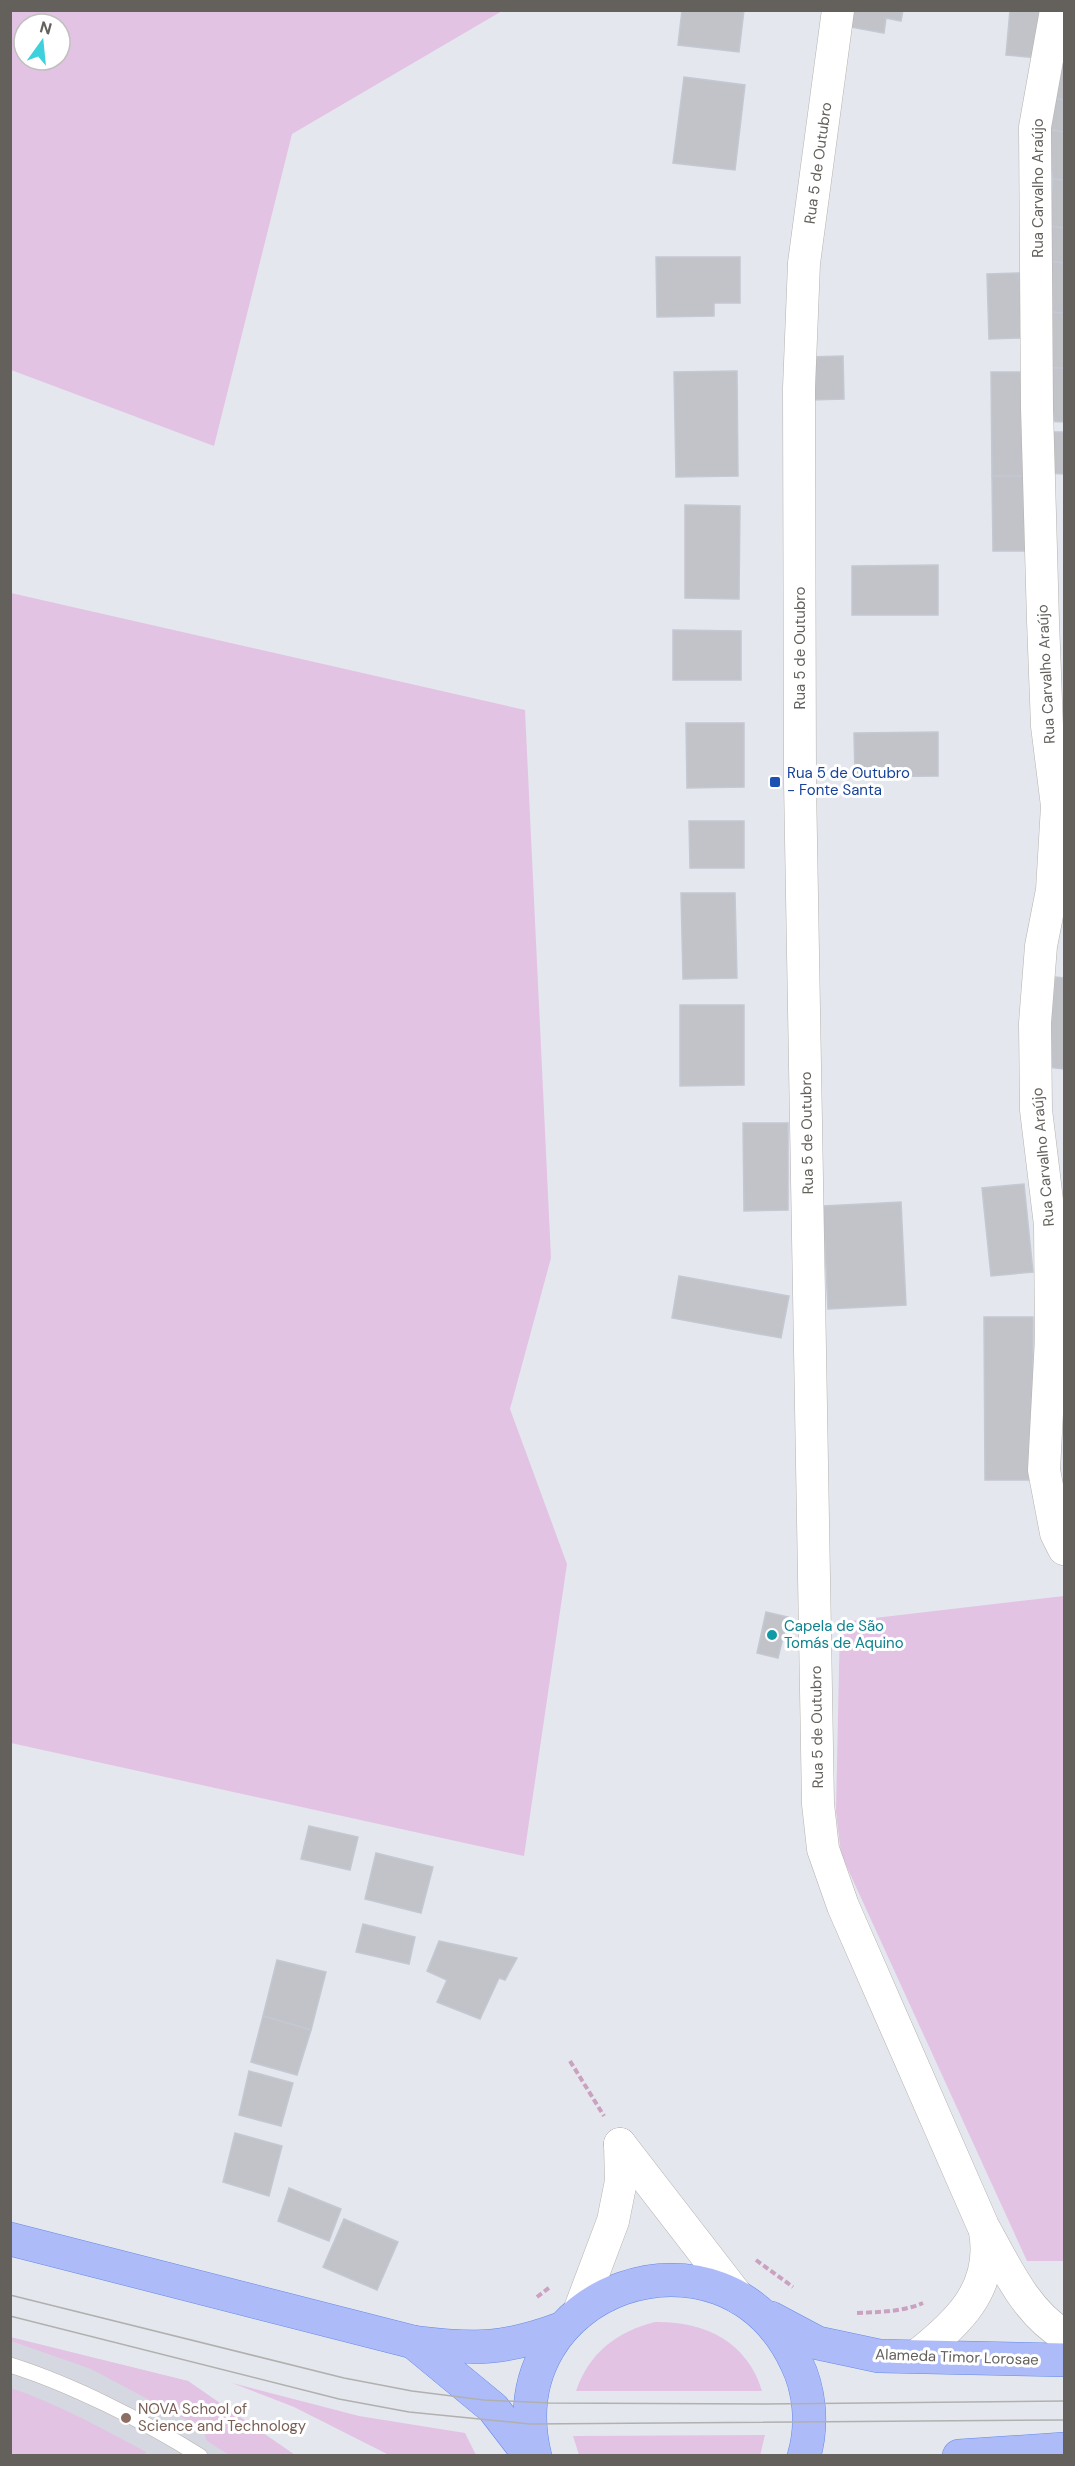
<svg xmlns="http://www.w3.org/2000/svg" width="1075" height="2466" viewBox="0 0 1075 2466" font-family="'DM Sans',sans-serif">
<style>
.education{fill:#d6d8e1}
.green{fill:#e3c3e3;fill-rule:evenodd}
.building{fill:#c1c3c9;stroke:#c3c8d2;stroke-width:1.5}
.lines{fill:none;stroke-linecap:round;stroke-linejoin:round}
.service-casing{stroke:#b4b2ad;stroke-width:16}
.minor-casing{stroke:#b4b2ad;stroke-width:33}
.primary-casing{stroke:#648ae7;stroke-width:34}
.path{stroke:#cba1c0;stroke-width:4;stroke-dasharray:6 3;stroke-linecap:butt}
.service{stroke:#fff;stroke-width:15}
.minor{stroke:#fff;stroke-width:32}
.primary{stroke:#aebbf9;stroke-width:33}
.tram{stroke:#b0b0af;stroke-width:1.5}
.transit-dot{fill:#1a4fb4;stroke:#fff;stroke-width:2}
.culture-dot{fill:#0f9aa8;stroke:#fff;stroke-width:2}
.education-dot{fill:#8d6e63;stroke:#fff;stroke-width:2}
.labels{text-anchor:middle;stroke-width:6;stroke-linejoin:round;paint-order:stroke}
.street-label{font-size:15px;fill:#64615c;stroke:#fff}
.transit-label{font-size:15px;fill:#164399;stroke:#fff;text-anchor:start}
.culture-label{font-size:15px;fill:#0d838f;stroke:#fff;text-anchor:start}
.education-label{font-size:15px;fill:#785e54;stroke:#fff;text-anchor:start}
</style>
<rect width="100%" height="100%" fill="#e5e7ee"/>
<path class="education" d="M 10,2337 L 188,2381 L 295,2455 L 11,2455 Z"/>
<g class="green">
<path d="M 10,11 L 11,10 L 502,11 L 292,134 L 214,446 L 11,370 ZM 24,24 L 60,24 L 60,60 L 24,60 Z"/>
<path d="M 11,593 L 525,710 L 551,1258 L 510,1409 L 567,1564 L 524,1856 L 11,1743 Z"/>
<path d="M 1064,1596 L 1064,2261 L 1027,2261 L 841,1854 L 836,1811 L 840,1622 Z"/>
<path d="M 655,2322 C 704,2321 747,2341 762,2391 L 576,2391 C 589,2353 616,2332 655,2322 Z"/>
<path d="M 10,2337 L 188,2381 L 295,2455 L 229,2455 L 207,2441 L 202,2428 L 91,2369 L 11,2341 Z"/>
<path d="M 232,2383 L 359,2416 L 465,2433 L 476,2455 L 389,2455 L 294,2407 Z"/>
<path d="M 11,2388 C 58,2404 102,2428 146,2452 L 145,2455 L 20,2456 L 11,2453 Z"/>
<path d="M 765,2435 L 760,2456 L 579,2455 L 573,2436 Z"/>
</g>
<g class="building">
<path d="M 682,10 L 744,10 L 739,52 L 678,45 Z"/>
<path d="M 848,10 L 903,10 L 901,21 L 886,18 L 884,33 L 845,26 Z"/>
<path d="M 1010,10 L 1044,10 L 1040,58 L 1006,55 Z"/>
<path d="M 1064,51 L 1064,100 L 1050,98 Z"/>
<path d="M 684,77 L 745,85 L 735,170 L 673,163 Z"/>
<path d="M 1050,98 L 1064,100 L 1064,132 L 1045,129 Z"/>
<path d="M 1045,129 L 1064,132 L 1064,180 L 1053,179 Z"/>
<path d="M 1053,179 L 1064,180 L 1064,228 L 1048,226 Z"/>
<path d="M 1048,226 L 1064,228 L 1064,263 L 1044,261 Z"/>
<path d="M 656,257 L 740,257 L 740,303 L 714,303 L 714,316 L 657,317 Z"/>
<path d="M 1044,261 L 1064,263 L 1064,313 L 1048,312 Z"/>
<path d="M 1019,273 L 1022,338 L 989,339 L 987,274 Z"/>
<path d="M 1048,312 L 1064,313 L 1064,368 L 1045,368 Z"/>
<path d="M 843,356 L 844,399 L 810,400 L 809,357 Z"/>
<path d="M 1045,368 L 1064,368 L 1064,422 L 1044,421 Z"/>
<path d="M 737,371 L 738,476 L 676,477 L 674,372 Z"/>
<path d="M 991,372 L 1026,372 L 1027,476 L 992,476 Z"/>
<path d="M 1047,432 L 1064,432 L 1064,474 L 1046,473 Z"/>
<path d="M 992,476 L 1027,476 L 1027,551 L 993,551 Z"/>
<path d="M 685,505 L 740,506 L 739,599 L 685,598 Z"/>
<path d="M 938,565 L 938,615 L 852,615 L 852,566 Z"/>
<path d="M 673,630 L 741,631 L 741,680 L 673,680 Z"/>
<path d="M 686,723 L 744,723 L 744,787 L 687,788 Z"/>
<path d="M 938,732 L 938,776 L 855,777 L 854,733 Z"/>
<path d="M 689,821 L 744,821 L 744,868 L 690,868 Z"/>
<path d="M 681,893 L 735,893 L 737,978 L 683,979 Z"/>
<path d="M 1055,977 L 1064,978 L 1064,1069 L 1047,1067 Z"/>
<path d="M 680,1005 L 744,1005 L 744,1085 L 680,1086 Z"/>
<path d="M 743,1123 L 788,1123 L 788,1210 L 744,1211 Z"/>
<path d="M 1024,1184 L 1033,1272 L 991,1276 L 982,1188 Z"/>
<path d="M 901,1202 L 906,1305 L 828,1309 L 823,1206 Z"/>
<path d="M 679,1276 L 789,1296 L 781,1338 L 672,1318 Z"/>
<path d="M 984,1317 L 1033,1317 L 1033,1480 L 985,1480 Z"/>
<path d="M 766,1612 L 788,1617 L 778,1658 L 757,1653 Z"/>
<path d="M 309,1826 L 358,1837 L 350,1870 L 301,1859 Z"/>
<path d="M 376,1853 L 433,1867 L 421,1913 L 365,1899 Z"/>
<path d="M 363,1924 L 415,1937 L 409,1964 L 356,1952 Z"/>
<path d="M 439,1941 L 517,1958 L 505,1980 L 499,1978 L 480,2019 L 437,2002 L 447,1980 L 427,1971 Z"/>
<path d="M 277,1960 L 326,1972 L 311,2030 L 263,2016 Z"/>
<path d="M 263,2016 L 311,2030 L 297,2075 L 251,2062 Z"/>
<path d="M 249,2071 L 293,2083 L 281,2126 L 239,2115 Z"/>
<path d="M 235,2133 L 282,2146 L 269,2196 L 223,2182 Z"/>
<path d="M 289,2188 L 341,2209 L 329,2241 L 278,2221 Z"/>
<path d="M 344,2219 L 398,2242 L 377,2290 L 323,2267 Z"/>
</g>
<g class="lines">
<defs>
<path id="service" d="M 10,2365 C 71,2384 146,2422 200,2456"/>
<g id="minor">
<path d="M 838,10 L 804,263 L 799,388 L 800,782 L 818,1804 L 823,1849 L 843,1906 L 983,2226 C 1005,2265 1025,2312 1064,2335"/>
<path d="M 1056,10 L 1035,127 L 1037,408 L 1043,621 L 1047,726 L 1057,806 L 1052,890 L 1041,946 L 1035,1023 L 1036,1110 L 1050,1225 L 1051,1338 L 1044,1470 L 1056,1533 L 1064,1549"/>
<path d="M 620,2144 L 739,2298"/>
<path d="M 578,2314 L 613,2221 L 621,2181 L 620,2144"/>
<path d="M 916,2356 C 957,2324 995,2289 985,2232"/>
</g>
<g id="primary">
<path d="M 10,2239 L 413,2342 C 475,2350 504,2350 563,2328"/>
<path d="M 771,2318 L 818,2343 L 879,2356 L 1064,2360"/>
<path d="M 413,2342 L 493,2408 L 530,2456"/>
<path d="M 535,2456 C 494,2287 724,2209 796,2362 C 810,2390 813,2425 804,2456"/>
<path d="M 959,2456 L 1064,2449"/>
</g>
</defs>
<use href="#service" class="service-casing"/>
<use href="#minor" class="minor-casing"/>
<use href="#primary" class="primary-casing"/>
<g class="path">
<path d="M 570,2061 L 604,2116"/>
<path d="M 756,2260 L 793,2287"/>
<path d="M 537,2297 L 550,2287"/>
<path d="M 857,2313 C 879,2312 902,2312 923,2303"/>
</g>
<use href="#service" class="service"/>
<use href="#minor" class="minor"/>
<use href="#primary" class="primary"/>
<g class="tram">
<path d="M 10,2295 L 344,2378 L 412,2391 L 484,2400 L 549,2403 L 765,2404 L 1064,2401"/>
<path d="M 10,2316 L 339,2399 L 409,2412 L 530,2424 L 1064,2420"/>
</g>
</g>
<rect class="transit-dot" x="769" y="776" width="12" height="12" rx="3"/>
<circle class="culture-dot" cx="772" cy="1635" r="6"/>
<circle class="education-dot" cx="126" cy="2418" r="6"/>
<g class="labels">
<g class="street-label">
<text transform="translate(818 163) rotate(-82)" y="5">Rua 5 de Outubro</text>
<text transform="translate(1038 188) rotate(-90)" y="5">Rua Carvalho Araújo</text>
<text transform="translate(800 648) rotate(-90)" y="5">Rua 5 de Outubro</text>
<text transform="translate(1046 674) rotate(-93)" y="5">Rua Carvalho Araújo</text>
<text transform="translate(807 1133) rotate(-91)" y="5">Rua 5 de Outubro</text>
<text transform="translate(1043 1157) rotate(-95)" y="5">Rua Carvalho Araújo</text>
<text transform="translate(817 1727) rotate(-91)" y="5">Rua 5 de Outubro</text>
<text transform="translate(957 2357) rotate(2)" y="5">Alameda Timor Lorosae</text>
</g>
<g class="transit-label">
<text x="787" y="778">Rua 5 de Outubro<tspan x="787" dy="17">- Fonte Santa</tspan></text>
</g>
<g class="culture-label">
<text x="784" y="1631">Capela de São<tspan x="784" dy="17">Tomás de Aquino</tspan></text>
</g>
<g class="education-label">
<text x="138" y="2414">NOVA School of<tspan x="138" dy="17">Science and Technology</tspan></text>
</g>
</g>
<rect width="1075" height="2466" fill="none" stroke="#64615c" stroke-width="24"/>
<g transform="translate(42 42) rotate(15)"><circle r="28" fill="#ffffff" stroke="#c1c0be" stroke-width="1.5"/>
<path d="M0-4.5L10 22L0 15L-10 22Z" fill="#3cd1dc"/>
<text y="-9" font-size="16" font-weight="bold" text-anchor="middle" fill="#64615c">N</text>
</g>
</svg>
